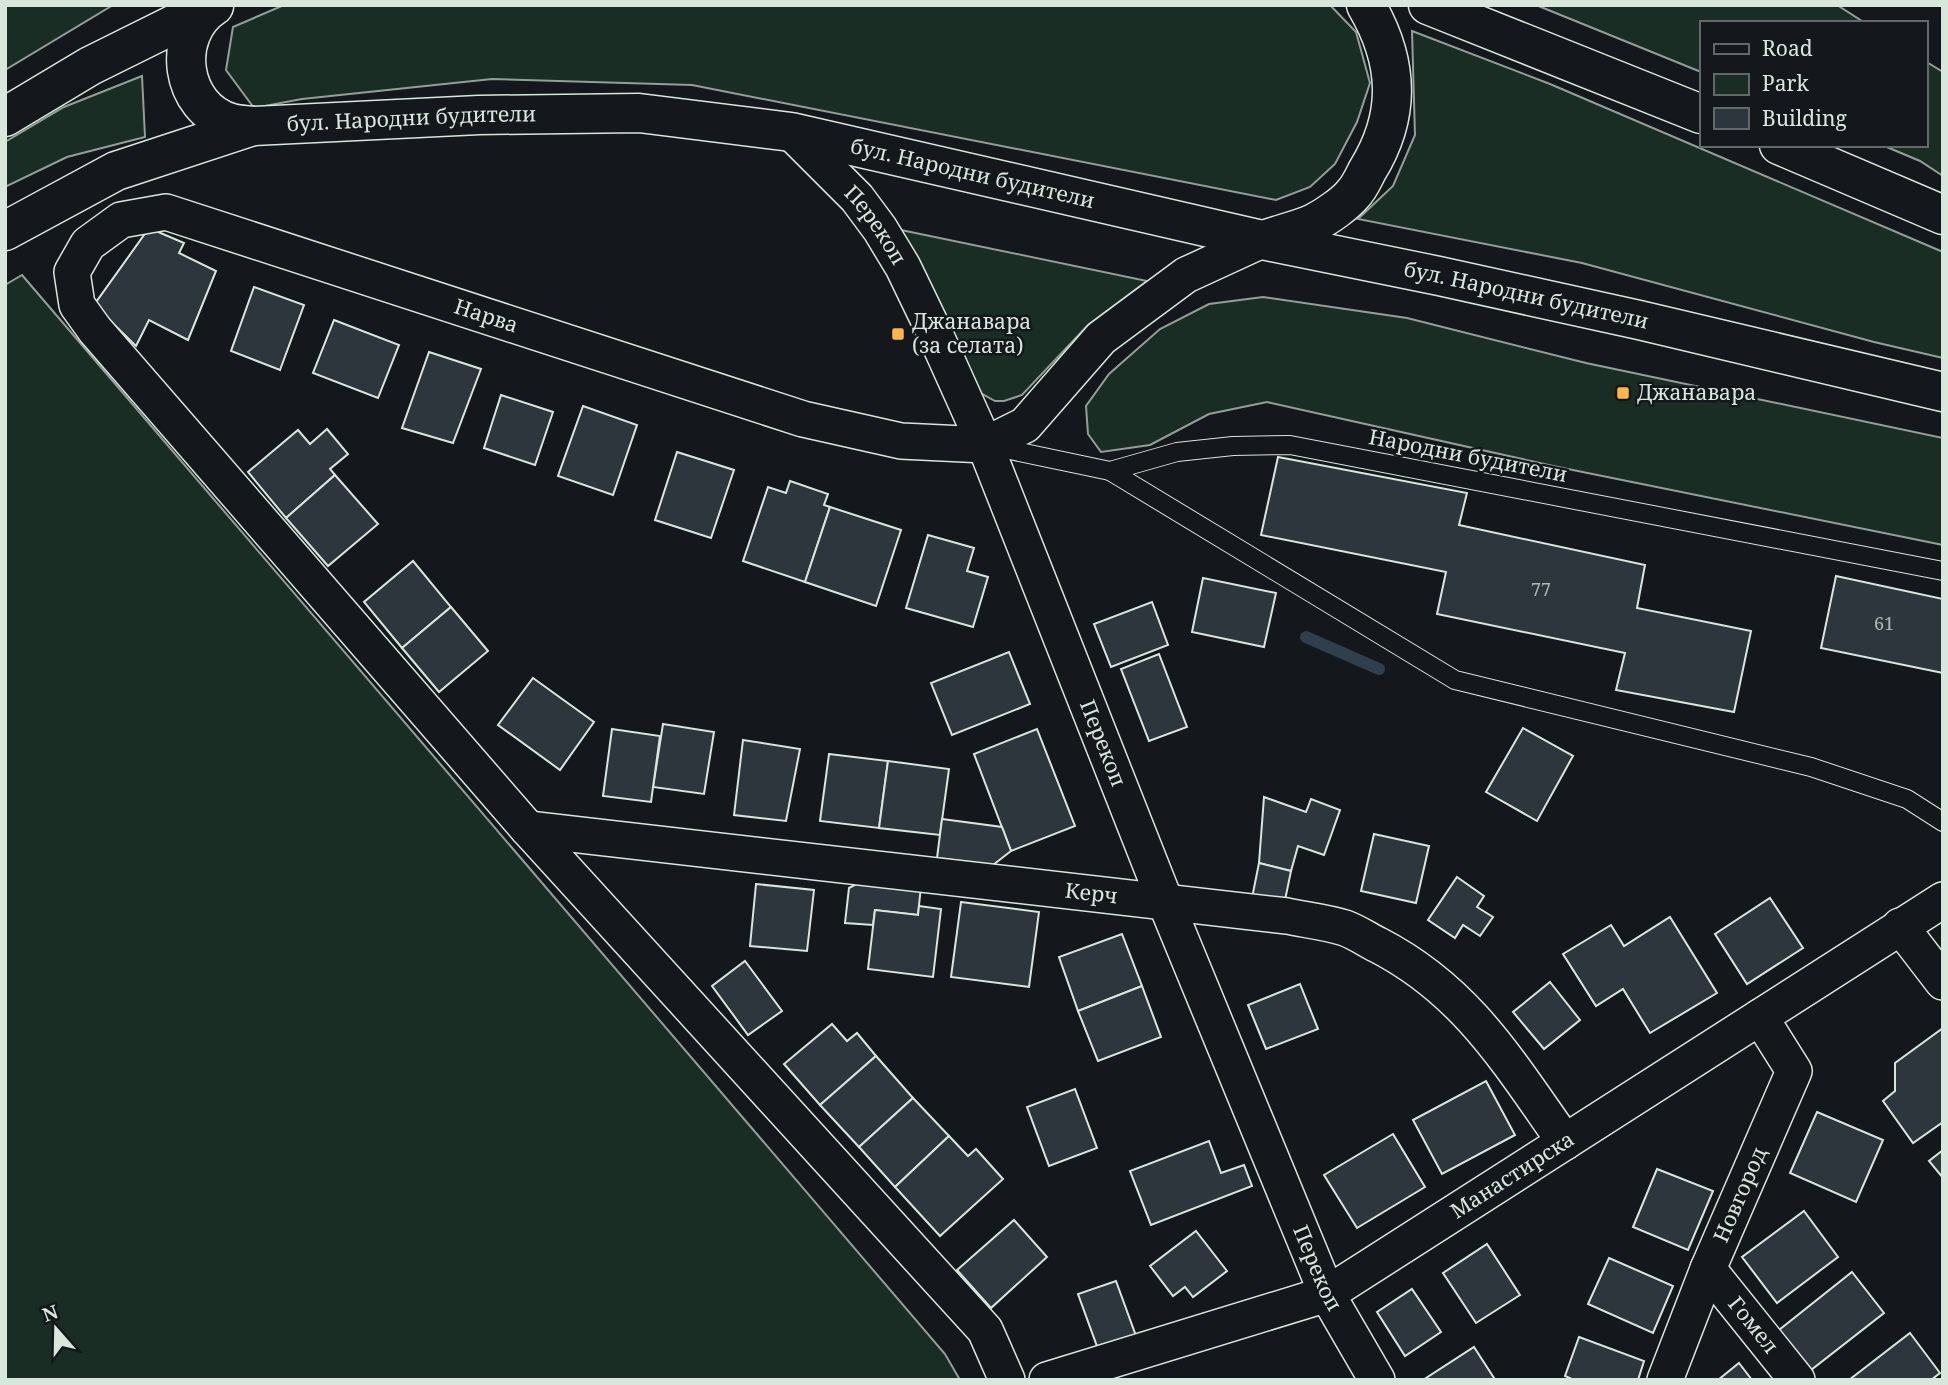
<svg xmlns="http://www.w3.org/2000/svg" width="1948" height="1385" viewBox="0 0 1948 1385" font-family="'Noto Serif',serif">
<style>
.green{fill:#1a2d24;stroke:#939e99;stroke-width:2}
.lines{fill:none;stroke-linecap:round;stroke-linejoin:round}
.stream{stroke:#2f3f4d;stroke-width:12}
.building{fill:#2c363c;stroke:#d8e6dc;stroke-width:2}
.lane-casing{stroke:#d8e6dc;stroke-width:20}
.street-casing{stroke:#d8e6dc;stroke-width:38}
.primary-casing{stroke:#d8e6dc;stroke-width:41}
.lane{stroke:#14181c;stroke-width:18}
.street{stroke:#14181c;stroke-width:35}
.primary{stroke:#14181c;stroke-width:38}
.poi-dot{fill:#ffb74d;stroke:#14181c;stroke-width:2.5}
.labels{text-anchor:middle;stroke-width:5;stroke-linejoin:round;paint-order:stroke}
.number-label{font-size:18px;fill:#adbab4}
.street-label{font-size:21px;fill:#d8e6dc;stroke:#14181c}
.poi-label{font-size:21px;fill:#d8e6dc;stroke:#14181c;text-anchor:start}
</style>
<rect width="100%" height="100%" fill="#14181c"/>
<g class="green">
<path d="M 5,5 L 113,5 L 5,70 Z"/>
<path d="M 284,5 L 1330,5 L 1356,32 L 1370,83 L 1357,122 L 1335,164 L 1310,187 L 1276,200 L 692,85 L 492,79 L 302,99 L 254,108 L 226,70 L 233,27 Z"/>
<path d="M 1536,5 L 1837,5 L 1865,23 L 1701,23 L 1701,72 Z"/>
<path d="M 1412,31 L 1550,84 L 1943,252 L 1943,358 L 1874,342 L 1582,263 L 1358,219 L 1393,186 L 1415,135 Z"/>
<path d="M 1925,61 L 1943,72 L 1943,176 L 1920,161 L 1882,145 L 1925,145 Z"/>
<path d="M 142,76 L 145,137 L 67,157 L 5,187 L 5,142 L 64,107 Z"/>
<path d="M 901,230 L 1147,281 L 1088,325 L 1022,395 L 1004,401 L 995,401 L 977,391 Z"/>
<path d="M 22,275 L 945,1354 L 960,1380 L 5,1380 L 5,285 Z"/>
<path d="M 1263,297 L 1407,318 L 1586,363 L 1943,438 L 1943,545 L 1558,467 L 1267,402 L 1209,414 L 1150,445 L 1101,452 L 1088,434 L 1086,406 L 1109,374 L 1160,329 L 1209,304 Z"/>
</g>
<g class="lines">
<path class="stream" d="M 1306,637 L 1379,669"/>
</g>
<g class="building">
<path d="M 149,228 L 184,243 L 179,253 L 216,271 L 188,340 L 149,320 L 136,346 L 94,305 Z"/>
<path d="M 254,287 L 304,305 L 280,370 L 231,351 Z"/>
<path d="M 334,320 L 399,345 L 378,398 L 313,373 Z"/>
<path d="M 429,352 L 481,369 L 453,443 L 402,428 Z"/>
<path d="M 501,395 L 553,412 L 535,465 L 484,448 Z"/>
<path d="M 583,406 L 637,425 L 613,495 L 558,476 Z"/>
<path d="M 327,429 L 348,454 L 330,469 L 335,475 L 286,518 L 248,472 L 298,430 L 310,444 Z"/>
<path d="M 677,452 L 734,470 L 711,538 L 655,520 Z"/>
<path d="M 1278,457 L 1467,493 L 1459,525 L 1645,565 L 1637,608 L 1751,631 L 1734,712 L 1616,690 L 1625,653 L 1437,614 L 1446,572 L 1261,535 Z"/>
<path d="M 335,475 L 378,524 L 328,566 L 286,518 Z"/>
<path d="M 790,481 L 828,494 L 824,505 L 830,507 L 805,582 L 743,561 L 768,487 L 786,493 Z"/>
<path d="M 830,507 L 901,530 L 876,606 L 805,582 Z"/>
<path d="M 928,535 L 974,548 L 967,571 L 988,577 L 973,627 L 906,608 Z"/>
<path d="M 413,561 L 451,607 L 402,648 L 364,602 Z"/>
<path d="M 1836,576 L 1943,599 L 1943,673 L 1821,648 Z"/>
<path d="M 1203,578 L 1276,593 L 1264,647 L 1192,632 Z"/>
<path d="M 1152,602 L 1168,645 L 1111,667 L 1094,624 Z"/>
<path d="M 451,607 L 488,651 L 439,692 L 402,648 Z"/>
<path d="M 1009,652 L 1030,704 L 952,735 L 931,683 Z"/>
<path d="M 1159,654 L 1187,727 L 1149,741 L 1121,669 Z"/>
<path d="M 533,678 L 594,722 L 560,770 L 498,725 Z"/>
<path d="M 663,724 L 714,732 L 704,794 L 653,787 Z"/>
<path d="M 1523,728 L 1573,756 L 1537,821 L 1486,792 Z"/>
<path d="M 612,729 L 660,736 L 651,802 L 603,796 Z"/>
<path d="M 1037,729 L 1075,826 L 1011,851 L 974,754 Z"/>
<path d="M 743,740 L 800,749 L 786,821 L 734,815 Z"/>
<path d="M 829,754 L 888,761 L 879,828 L 820,821 Z"/>
<path d="M 888,761 L 949,769 L 940,835 L 879,828 Z"/>
<path d="M 1264,797 L 1306,812 L 1311,799 L 1340,810 L 1324,855 L 1298,846 L 1291,871 L 1259,863 Z"/>
<path d="M 942,819 L 1002,827 L 1011,851 L 993,865 L 937,858 Z"/>
<path d="M 1374,834 L 1429,846 L 1416,903 L 1361,891 Z"/>
<path d="M 1259,863 L 1291,871 L 1284,905 L 1252,898 Z"/>
<path d="M 1457,877 L 1484,896 L 1477,907 L 1493,917 L 1480,936 L 1463,925 L 1455,938 L 1428,920 Z"/>
<path d="M 862,881 L 921,886 L 918,915 L 875,910 L 873,925 L 845,923 L 849,888 Z"/>
<path d="M 756,884 L 814,890 L 807,951 L 750,946 Z"/>
<path d="M 1770,898 L 1803,948 L 1747,984 L 1715,934 Z"/>
<path d="M 961,902 L 1039,912 L 1029,987 L 951,977 Z"/>
<path d="M 919,906 L 941,909 L 933,977 L 868,969 L 875,910 L 918,915 Z"/>
<path d="M 1670,917 L 1717,993 L 1650,1033 L 1623,989 L 1596,1006 L 1563,954 L 1611,925 L 1624,946 Z"/>
<path d="M 1122,934 L 1142,986 L 1078,1011 L 1059,957 Z"/>
<path d="M 745,961 L 782,1011 L 748,1035 L 712,986 Z"/>
<path d="M 1550,982 L 1580,1020 L 1544,1049 L 1513,1012 Z"/>
<path d="M 1300,984 L 1318,1029 L 1266,1049 L 1248,1005 Z"/>
<path d="M 1142,986 L 1161,1037 L 1098,1061 L 1078,1011 Z"/>
<path d="M 832,1024 L 847,1041 L 857,1033 L 876,1056 L 820,1105 L 784,1064 Z"/>
<path d="M 1943,1028 L 1943,1122 L 1913,1143 L 1883,1101 L 1895,1091 L 1895,1063 Z"/>
<path d="M 876,1056 L 913,1098 L 859,1147 L 820,1105 Z"/>
<path d="M 1486,1081 L 1515,1135 L 1442,1174 L 1413,1120 Z"/>
<path d="M 1075,1089 L 1097,1148 L 1049,1166 L 1027,1107 Z"/>
<path d="M 913,1098 L 949,1136 L 895,1187 L 859,1147 Z"/>
<path d="M 1817,1112 L 1883,1140 L 1856,1202 L 1790,1173 Z"/>
<path d="M 1393,1134 L 1425,1187 L 1357,1228 L 1324,1175 Z"/>
<path d="M 949,1136 L 968,1156 L 976,1149 L 1003,1179 L 940,1236 L 895,1187 Z"/>
<path d="M 1209,1141 L 1221,1173 L 1244,1165 L 1252,1186 L 1151,1225 L 1130,1171 Z"/>
<path d="M 1943,1150 L 1943,1178 L 1929,1161 Z"/>
<path d="M 1657,1169 L 1713,1191 L 1688,1250 L 1633,1227 Z"/>
<path d="M 1804,1211 L 1838,1257 L 1777,1303 L 1742,1257 Z"/>
<path d="M 1014,1220 L 1047,1257 L 991,1308 L 957,1270 Z"/>
<path d="M 1196,1231 L 1227,1271 L 1193,1297 L 1185,1287 L 1173,1296 L 1150,1266 Z"/>
<path d="M 1487,1244 L 1520,1295 L 1476,1323 L 1443,1273 Z"/>
<path d="M 1609,1258 L 1673,1286 L 1653,1333 L 1588,1304 Z"/>
<path d="M 1852,1272 L 1884,1313 L 1811,1370 L 1779,1330 Z"/>
<path d="M 1116,1281 L 1136,1336 L 1098,1349 L 1078,1294 Z"/>
<path d="M 1412,1289 L 1441,1332 L 1405,1356 L 1377,1312 Z"/>
<path d="M 1910,1333 L 1940,1373 L 1931,1380 L 1849,1380 Z"/>
<path d="M 1579,1337 L 1644,1361 L 1638,1380 L 1574,1380 L 1565,1376 Z"/>
<path d="M 1474,1347 L 1494,1378 L 1491,1380 L 1423,1380 Z"/>
<path d="M 1739,1363 L 1752,1380 L 1718,1380 Z"/>
</g>
<g class="lines">
<defs>
<g id="lane">
<path d="M 991,446 L 1110,471 L 1177,452 L 1233,446 L 1290,445 L 1943,571"/>
<path d="M 1110,471 L 1455,680 L 1811,767 L 1907,799 L 1943,822"/>
</g>
<g id="street">
<path id="s1" d="M 791,132 L 857,198 L 880,229 L 903,267 L 931,325 L 985,445 L 1165,901 L 1327,1294 L 1377,1380"/>
<path id="s2" d="M 528,829 L 1287,916 C 1306,920 1326,922 1345,928 C 1356,932 1368,940 1378,945 C 1467,991 1509,1063 1565,1142"/>
<path d="M 1900,926 L 1943,982"/>
<path id="s3" d="M 1708,1269 L 1797,1380"/>
<path id="s4" d="M 1007,1380 L 985,1330 L 528,829 L 95,330 L 77,305 L 72,272 L 88,244 L 121,220 L 166,212 L 803,419 L 901,441 L 985,445 L 1025,425 L 1101,338 L 1136,312 L 1186,275 L 1262,240"/>
<path id="s5" d="M 1047,1380 L 1327,1294 L 1943,900"/>
<path id="s6" d="M 1665,1380 L 1708,1269 L 1794,1071 L 1760,1017"/>
</g>
<g id="primary">
<path d="M 1428,5 L 1701,114"/>
<path d="M 214,6 C 170,35 180,108 231,123 C 238,125 246,125 253,126"/>
<path d="M 5,117 L 90,66 L 213,5"/>
<path d="M 1779,145 L 1943,215"/>
<path id="s7" d="M 5,231 L 116,171 L 253,126 L 479,115 L 639,113 L 791,132 L 1262,240 L 1439,276 L 1639,320 L 1943,392"/>
<path d="M 1264,240 C 1280,234 1299,230 1314,223 C 1326,217 1345,204 1353,194 C 1359,188 1363,179 1367,171 C 1402,115 1399,61 1366,5"/>
</g>
</defs>
<use href="#lane" class="lane-casing"/>
<use href="#street" class="street-casing"/>
<use href="#primary" class="primary-casing"/>
<use href="#lane" class="lane"/>
<use href="#street" class="street"/>
<use href="#primary" class="primary"/>
</g>
<g class="poi-dot">
<rect x="891" y="327" width="14" height="14" rx="3.5"/>
<rect x="1616" y="386" width="14" height="14" rx="3.5"/>
</g>
<g class="labels">
<g class="number-label">
<text x="1541" y="596">77</text>
<text x="1884" y="630">61</text>
</g>
<g class="street-label">
<text dy="7" stroke="none"><textPath href="#s7" startOffset="429">бул. Народни будители</textPath></text>
<text dy="7" stroke="none"><textPath href="#s7" startOffset="996">бул. Народни будители</textPath></text>
<text dy="7" stroke="none"><textPath href="#s1" startOffset="126">Перекоп</textPath></text>
<text dy="7" stroke="none"><textPath href="#s7" startOffset="1563">бул. Народни будители</textPath></text>
<text dy="7" stroke="none"><textPath href="#s4" startOffset="1913">Нарва</textPath></text>
<text transform="translate(1468 456) rotate(11)" y="7">Народни будители</text>
<text dy="7" stroke="none"><textPath href="#s1" startOffset="693">Перекоп</textPath></text>
<text dy="7" stroke="none"><textPath href="#s2" startOffset="567">Керч</textPath></text>
<text dy="7" stroke="none"><textPath href="#s5" startOffset="513">Манастирска</textPath></text>
<text dy="7" stroke="none"><textPath href="#s6" startOffset="200">Новгород</textPath></text>
<text dy="7" stroke="none"><textPath href="#s1" startOffset="1260">Перекоп</textPath></text>
<text dy="7" stroke="none"><textPath href="#s3" startOffset="72">Гомел</textPath></text>
</g>
<g class="poi-label">
<text x="912" y="329">Джанавара<tspan x="912" dy="24">(за селата)</tspan></text>
<text x="1637" y="400">Джанавара</text>
</g>
</g>
<rect width="1948" height="1385" fill="none" stroke="#d8e6dc" stroke-width="14"/>
<rect x="1700" y="21" width="228" height="126" fill="#14181c" stroke="#626a69" stroke-width="2"/>
<rect x="1714" y="44" width="35" height="10" fill="#14181c" stroke="#626a69" stroke-width="2"/>
<text x="1762" y="56" font-size="21" fill="#d8e6dc">Road</text>
<rect x="1714" y="74" width="35" height="21" fill="#1a2d24" stroke="#626a69" stroke-width="2"/>
<text x="1762" y="91" font-size="21" fill="#d8e6dc">Park</text>
<rect x="1714" y="108" width="35" height="21" fill="#2c363c" stroke="#626a69" stroke-width="2"/>
<text x="1762" y="126" font-size="21" fill="#d8e6dc">Building</text>
<g transform="translate(56 1329) rotate(340)" stroke="#14181c" stroke-width="5" paint-order="stroke">
<path d="M0-5L12 26L0 18L-12 26Z" fill="#d8e6dc"/>
<text y="-10" font-size="19" font-weight="bold" text-anchor="middle" fill="#d8e6dc">N</text>
</g>
</svg>
